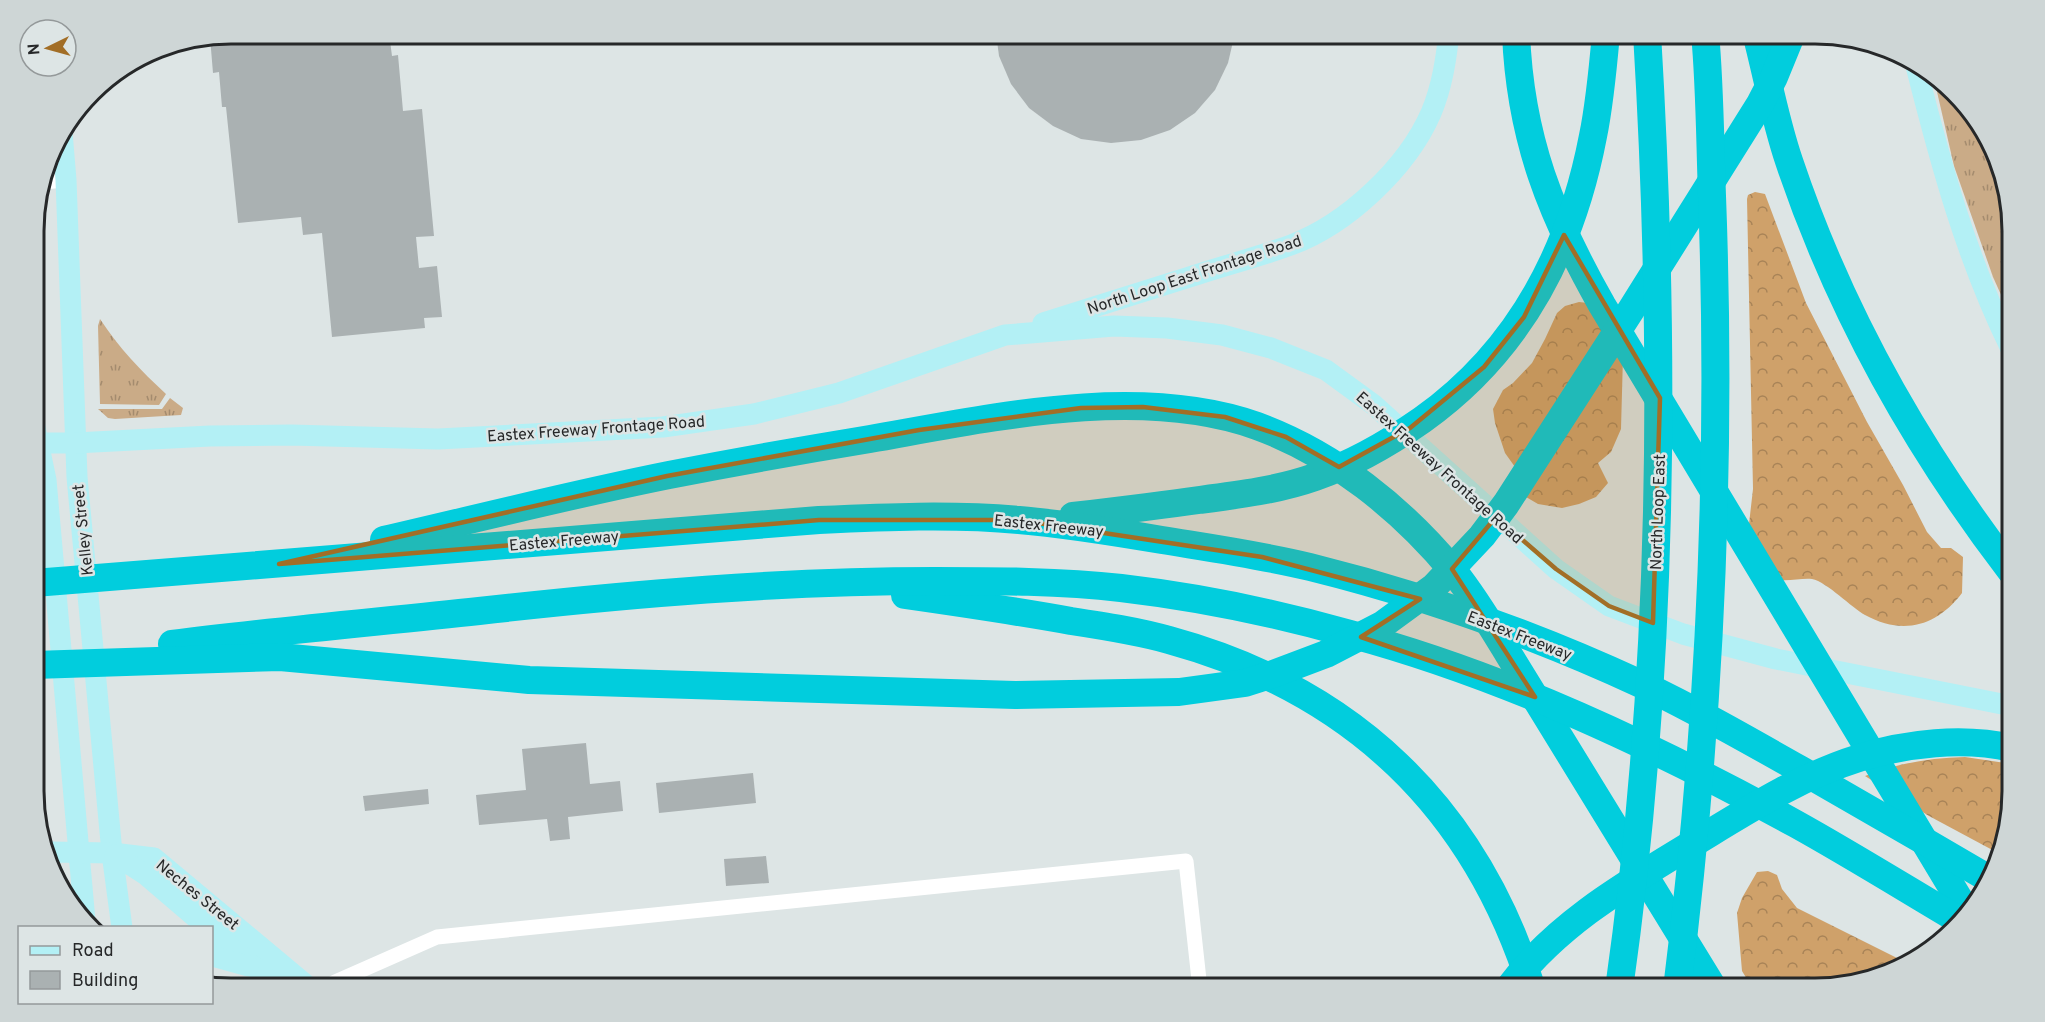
<svg xmlns="http://www.w3.org/2000/svg" width="2045" height="1022" viewBox="0 0 2045 1022" font-family="Overpass,sans-serif">
<style>
.grass{fill:url(#grass-tufts)}
.forest{fill:url(#forest-crowns)}
.building{fill:#aab1b2}
.lines{fill:none;stroke-linecap:round;stroke-linejoin:round}
.street{stroke:#fff;stroke-width:15}
.secondary{stroke:#b3f0f5;stroke-width:21}
.highway{stroke:#01cddd;stroke-width:28}
.marked{fill:#a26e26;fill-opacity:0.2;stroke:#a26e26;stroke-width:4.5;stroke-linejoin:round}
.labels{text-anchor:middle;stroke-width:5;stroke-linejoin:round;paint-order:stroke}
.street-label{font-size:16px;fill:#262829;stroke:#dde5e5}
.rim{fill:none;stroke:#262829;stroke-width:3}
</style>
<defs>
<pattern id="grass-tufts" width="24" height="20" patternUnits="userSpaceOnUse" patternTransform="scale(1.5)"><rect width="24" height="20" fill="#caab87"/><path d="M3 7l-1-3M5 7V3M7 7l1-3M15 17l-1-3M17 17v-4M19 17l1-3" fill="none" stroke="#a48b6e"/></pattern>
<pattern id="forest-crowns" width="20" height="18" patternUnits="userSpaceOnUse" patternTransform="scale(1.5)"><rect width="20" height="18" fill="#cfa16a"/><path d="M2 6a3 3 0 1 1 6 0M12 15a3 3 0 1 1 6 0" fill="none" stroke="#a88357"/></pattern>
</defs>
<rect width="100%" height="100%" fill="#dde5e5"/>
<g class="grass">
<path d="M 1935,83 L 1979,120 L 2010,205 L 2011,317 L 1993,277 L 1954,166 Z"/>
<path d="M 100,319 C 119,348 141,371 166,394 L 159,405 L 100,404 L 98,326 Z"/>
<path d="M 170,398 L 183,408 L 181,415 L 115,419 L 108,418 L 98,409 L 162,409 Z"/>
</g>
<g class="forest">
<path d="M 1755,192 L 1765,194 L 1806,303 L 1867,422 L 1903,485 L 1927,532 L 1941,548 L 1951,548 L 1963,557 L 1962,593 C 1937,626 1903,636 1865,615 C 1852,608 1827,582 1812,579 C 1803,578 1790,581 1780,580 L 1749,524 L 1753,489 L 1747,199 L 1748,195 Z"/>
<path d="M 1579,302 L 1588,303 L 1623,356 L 1621,429 L 1611,452 L 1598,463 L 1608,483 L 1596,497 L 1579,504 L 1562,508 L 1538,504 L 1526,497 L 1515,467 L 1505,453 L 1495,423 L 1493,409 L 1503,390 L 1513,383 L 1532,363 L 1545,339 L 1557,313 L 1565,306 Z"/>
<path d="M 1965,757 L 2012,764 L 2012,792 L 1998,853 L 1929,816 L 1865,776 C 1898,763 1930,758 1965,757 Z"/>
<path d="M 1768,871 L 1777,875 L 1782,889 L 1797,908 L 1905,962 L 1827,989 L 1753,989 L 1742,971 L 1737,913 L 1742,898 L 1757,872 Z"/>
</g>
<g class="building">
<path d="M 231,33 L 389,33 L 392,56 L 398,55 L 403,111 L 422,109 L 434,236 L 416,237 L 419,268 L 437,266 L 442,317 L 424,318 L 425,328 L 332,337 L 322,233 L 303,235 L 301,217 L 238,223 L 226,107 L 222,107 L 219,72 L 213,73 L 210,37 Z"/>
<path d="M 996,33 L 1235,33 L 1228,63 L 1215,90 L 1195,113 L 1170,130 L 1141,140 L 1111,143 L 1081,139 L 1053,126 L 1029,108 L 1011,84 L 999,56 Z"/>
<path d="M 586,743 L 590,784 L 620,781 L 623,811 L 568,817 L 570,839 L 550,841 L 547,819 L 479,825 L 476,795 L 526,790 L 522,749 Z"/>
<path d="M 753,773 L 756,803 L 659,813 L 656,783 Z"/>
<path d="M 428,789 L 429,804 L 365,811 L 363,796 Z"/>
<path d="M 766,856 L 769,883 L 726,886 L 724,859 Z"/>
</g>
<g class="lines">
<g class="street">
<path d="M 43,182 L 66,180"/>
<path d="M 329,989 L 335,982 L 437,937 L 1186,861 L 1200,989"/>
</g>
<g class="secondary">
<path d="M 1916,66 C 1941,165 1966,257 2011,349"/>
<path d="M 62,132 L 66,180 L 77,477 L 112,853 L 122,928"/>
<path d="M 1043,323 C 1095,307 1147,290 1199,274 C 1230,264 1261,256 1291,245 C 1347,224 1407,168 1431,113 C 1442,87 1446,60 1449,33"/>
<path d="M 34,423 L 46,480 L 85,921"/>
<path d="M 34,443 L 75,443 L 210,436 L 291,435 L 438,439 L 663,427 L 754,414 L 839,393 L 1005,335 L 1114,326 L 1167,328 L 1222,335 L 1271,348 L 1326,370 L 1374,405 L 1556,569 L 1609,606 L 1683,634 L 1776,659 L 2012,706"/>
<path d="M 49,852 L 112,853 L 154,858 L 311,989"/>
<path d="M 115,855 L 146,875 L 208,928"/>
<path d="M 212,931 L 280,989"/>
<path d="M 212,956 L 248,966"/>
</g>
<g class="highway">
<path d="M 1516,33 C 1520,138 1551,215 1602,305 L 1965,909"/>
<path d="M 1756,33 C 1767,75 1775,120 1789,161 C 1839,310 1916,447 2011,571"/>
<path d="M 1073,516 C 1115,511 1157,506 1199,500 C 1238,495 1278,490 1315,477 C 1353,464 1389,443 1422,420 C 1519,351 1571,251 1593,136 C 1600,102 1603,67 1606,33"/>
<path d="M 384,540 C 479,518 574,494 669,475 C 736,462 803,450 870,439 C 990,418 1139,384 1257,426 C 1334,454 1402,509 1454,572 C 1475,598 1492,627 1509,655 L 1714,989"/>
<path d="M 34,583 L 819,520 C 885,517 952,514 1019,520 C 1067,524 1115,532 1162,540 C 1211,548 1261,555 1310,567 C 1423,595 1535,635 1641,684 C 1696,710 1748,740 1801,770 C 1864,806 1928,843 1991,880"/>
<path d="M 905,595 C 961,603 1016,611 1071,621 C 1104,626 1137,631 1169,640 C 1352,690 1475,807 1532,989"/>
<path d="M 172,644 C 274,631 377,622 479,611 C 630,594 782,581 935,581 C 997,581 1060,581 1121,588 C 1198,597 1276,613 1350,634 C 1506,676 1655,747 1796,824 C 1850,854 1903,887 1957,919"/>
<path d="M 34,665 L 280,657 L 529,680 L 1015,695 L 1179,692 L 1245,683 L 1273,674 L 1326,654 L 1382,625 L 1434,587 L 1482,536 L 1506,504 L 1631,310 L 1760,104 L 1774,77 L 1792,33"/>
<path d="M 1508,989 C 1557,923 1628,883 1697,841 C 1748,810 1801,776 1859,758 C 1907,743 1963,737 2012,748"/>
<path d="M 1619,989 C 1664,672 1666,352 1647,33"/>
<path d="M 1677,989 C 1710,726 1722,461 1712,196 C 1710,142 1710,87 1705,33"/>
</g>
</g>
<path class="marked" d="M 1564,235 L 1660,398 L 1653,623 L 1609,606 L 1556,569 L 1496,517 L 1452,569 L 1535,697 L 1361,637 L 1420,599 L 1262,557 L 1018,520 L 819,520 L 279,564 L 667,476 L 919,430 L 1081,408 L 1143,407 L 1225,417 L 1286,437 L 1339,467 L 1410,428 L 1484,367 L 1524,317 Z"/>
<g class="labels">
<g class="street-label">
<text transform="translate(1194 274) rotate(-18)" y="6">North Loop East Frontage Road</text>
<text transform="translate(596 428) rotate(-4)" y="6">Eastex Freeway Frontage Road</text>
<text transform="translate(1440 467) rotate(42)" y="6">Eastex Freeway Frontage Road</text>
<text transform="translate(1657 512) rotate(-88)" y="6">North Loop East</text>
<text transform="translate(1049 525) rotate(6)" y="6">Eastex Freeway</text>
<text transform="translate(82 530) rotate(-96)" y="6">Kelley Street</text>
<text transform="translate(564 540) rotate(-5)" y="6">Eastex Freeway</text>
<text transform="translate(1520 635) rotate(21)" y="6">Eastex Freeway</text>
<text transform="translate(198 894) rotate(39)" y="6">Neches Street</text>
</g>
</g>
<path d="M0 0H2045V1022H0ZM231 44H1815A187 187 0 0 1 2002 231V791A187 187 0 0 1 1815 978H231A187 187 0 0 1 44 791V231A187 187 0 0 1 231 44Z" fill="#ced6d6" fill-rule="evenodd"/>
<path class="rim" d="M231 44H1815A187 187 0 0 1 2002 231V791A187 187 0 0 1 1815 978H231A187 187 0 0 1 44 791V231A187 187 0 0 1 231 44Z"/>
<rect x="18" y="926" width="195" height="78" fill="#dde5e5" stroke="#94999a" stroke-width="1.5"/>
<rect x="30" y="946" width="30" height="9" fill="#b3f0f5" stroke="#94999a" stroke-width="1.5"/>
<text x="72" y="956" font-size="18" fill="#262829">Road</text>
<rect x="30" y="971" width="30" height="18" fill="#aab1b2" stroke="#94999a" stroke-width="1.5"/>
<text x="72" y="986" font-size="18" fill="#262829">Building</text>
<g transform="translate(48 48) rotate(265)"><circle r="28" fill="#dde5e5" stroke="#94999a" stroke-width="1.5"/>
<path d="M0-4.5L10 22L0 15L-10 22Z" fill="#a26e26"/>
<text y="-9" font-size="16" font-weight="bold" text-anchor="middle" fill="#262829">N</text>
</g>
</svg>
